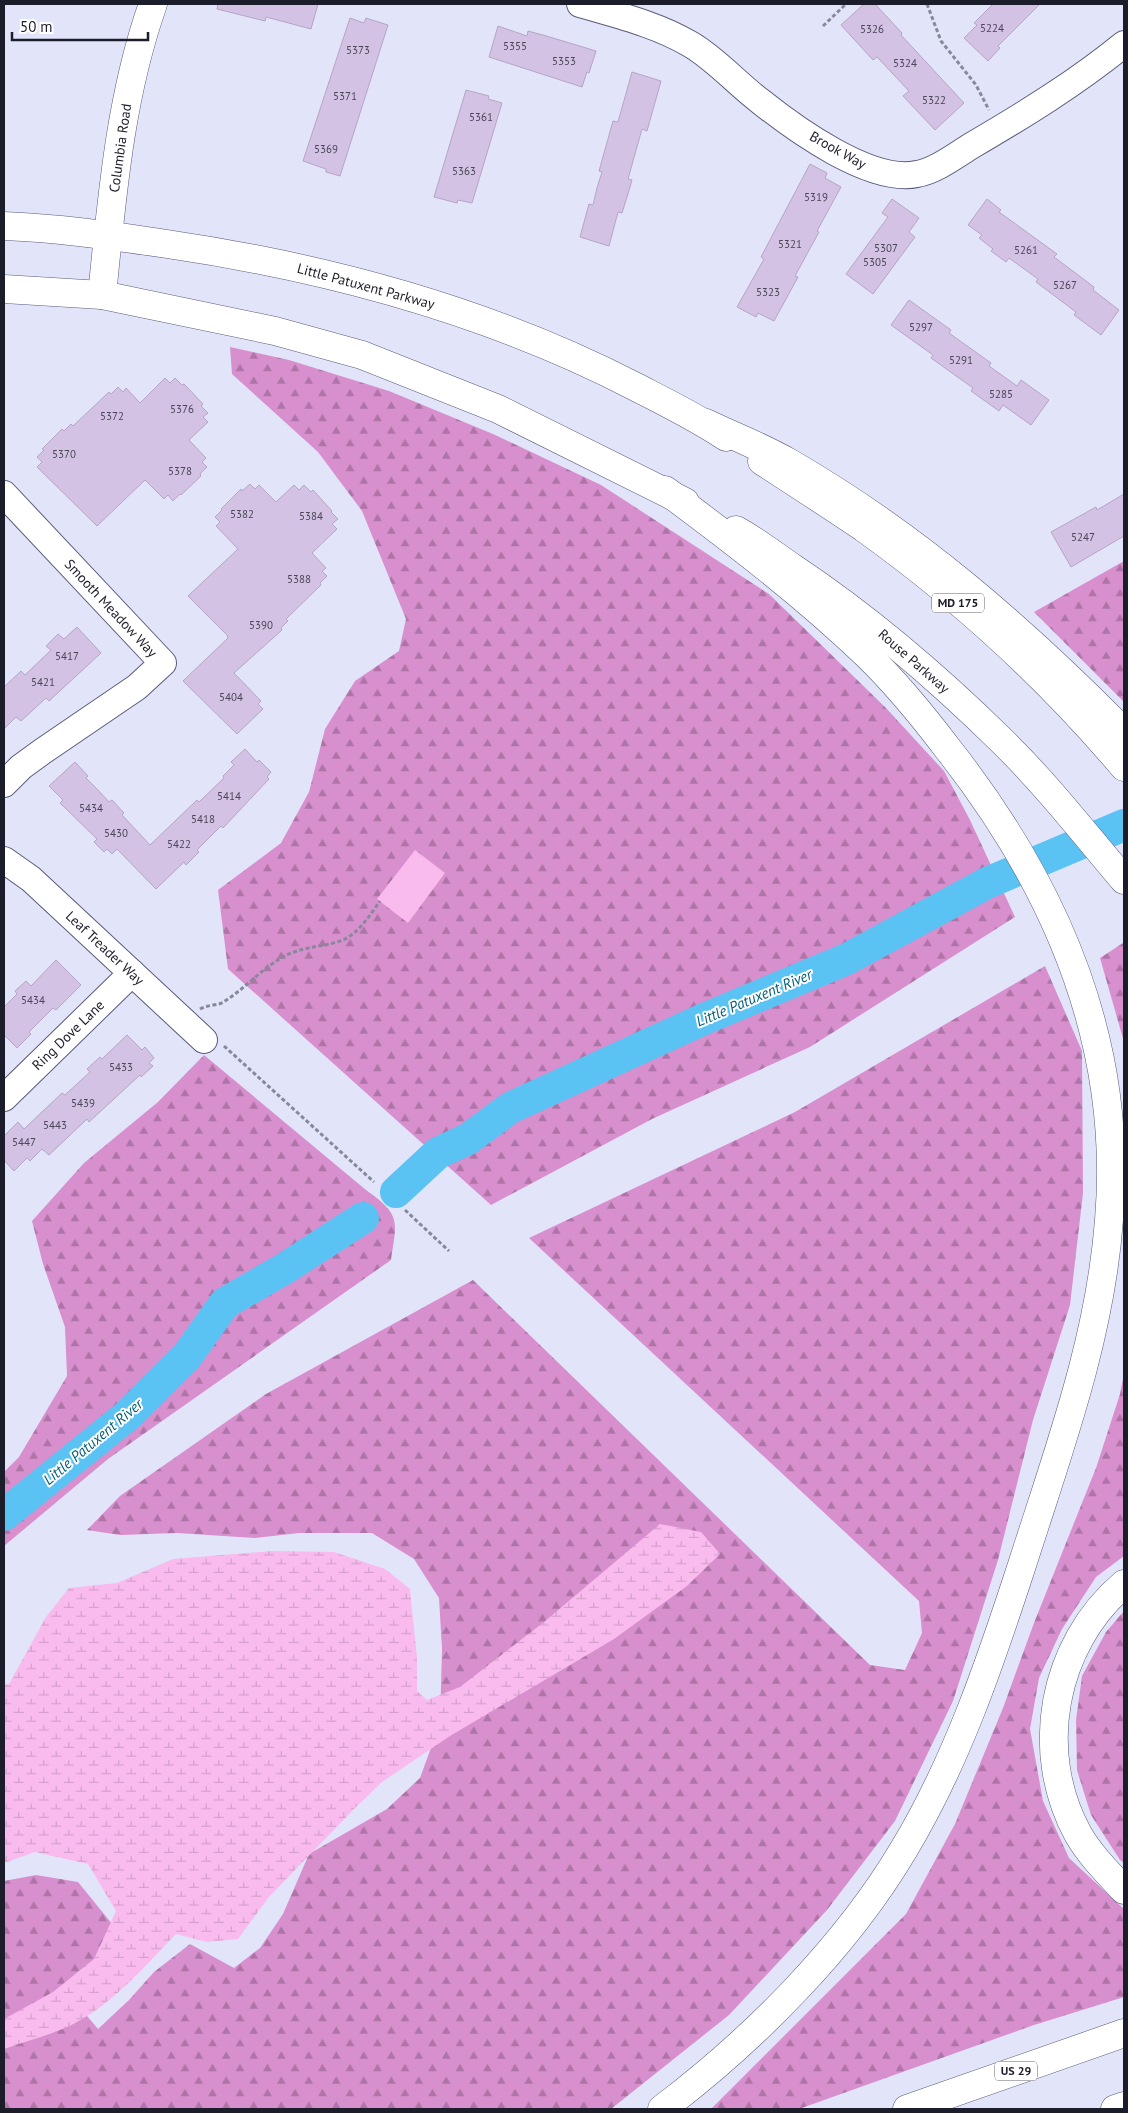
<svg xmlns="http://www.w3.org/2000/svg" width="1128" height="2113" viewBox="0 0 1128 2113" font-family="'PT Sans',sans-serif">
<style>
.forest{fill:url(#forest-firs)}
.wetland{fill:url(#wetland-marsh)}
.park{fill:#f9bbee}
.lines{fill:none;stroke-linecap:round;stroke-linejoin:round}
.river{stroke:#5ac3f3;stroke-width:32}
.building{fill:#d3c2e4;stroke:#b5a5c6}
.minor-casing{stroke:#595b7a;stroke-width:28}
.major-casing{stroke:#595b7a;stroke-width:29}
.highway-casing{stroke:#595b7a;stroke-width:29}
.path{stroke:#87889a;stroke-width:3;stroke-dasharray:4 2.5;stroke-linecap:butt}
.minor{stroke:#fff;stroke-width:26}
.major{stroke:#fff;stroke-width:28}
.highway{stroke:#fff;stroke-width:28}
.labels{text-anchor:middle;stroke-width:4;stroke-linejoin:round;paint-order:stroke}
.number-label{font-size:11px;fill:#4a4658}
.shield{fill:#fff;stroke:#60616a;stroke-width:1}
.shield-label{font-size:12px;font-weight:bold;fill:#1c1d2a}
.street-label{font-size:14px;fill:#1c1d2a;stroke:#fff}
.water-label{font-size:15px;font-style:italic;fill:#035d7d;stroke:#fff}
</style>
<defs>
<pattern id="forest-firs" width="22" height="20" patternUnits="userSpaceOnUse" patternTransform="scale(1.25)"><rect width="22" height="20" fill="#d88fcd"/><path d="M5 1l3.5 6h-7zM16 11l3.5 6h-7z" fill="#ae74a7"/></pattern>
<pattern id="wetland-marsh" width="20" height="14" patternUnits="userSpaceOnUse" patternTransform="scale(1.25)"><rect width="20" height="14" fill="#f9bbee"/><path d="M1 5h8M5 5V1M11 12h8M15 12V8" fill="none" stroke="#d5a0cc"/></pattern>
</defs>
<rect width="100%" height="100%" fill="#e2e4fa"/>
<g class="forest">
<path d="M 230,347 L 289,360 L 389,391 L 493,434 L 601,485 L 769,594 L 886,708 L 944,771 L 970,820 L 1015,917 L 810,1047 L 652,1119 L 491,1205 L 228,969 L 218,890 L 281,843 L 309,792 L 325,729 L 355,681 L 399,651 L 406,619 L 362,511 L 318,452 L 232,374 Z"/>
<path d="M 1124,561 L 1124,702 L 1034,612 Z"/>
<path d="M 1123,943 L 1124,945 L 1124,1042 L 1100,958 Z"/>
<path d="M 1045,966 L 1082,1051 L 1083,1193 L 1070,1305 L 1033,1420 L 998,1560 L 953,1701 L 895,1821 L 827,1910 L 729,2015 L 611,2109 L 4,2109 L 4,1881 L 36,1875 L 78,1882 L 117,1930 L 77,2004 L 98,2029 L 129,2000 L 154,1972 L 190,1944 L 234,1968 L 260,1948 L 283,1914 L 309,1854 L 387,1809 L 420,1778 L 440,1723 L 442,1649 L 439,1598 L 414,1559 L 372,1533 L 299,1533 L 255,1538 L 177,1533 L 120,1535 L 87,1530 L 120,1496 L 266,1394 L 473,1280 L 870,1665 L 905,1670 L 922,1633 L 919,1601 L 529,1238 L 795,1112 Z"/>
<path d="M 204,1055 L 366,1190 C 401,1215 397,1220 391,1260 L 108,1459 L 4,1546 L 4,1472 L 19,1457 L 67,1376 L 65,1327 L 43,1264 L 32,1221 L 84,1163 L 158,1102 Z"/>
<path d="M 1124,1373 L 1124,1556 L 1096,1577 L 1062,1629 L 1039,1678 L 1030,1729 L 1043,1801 L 1069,1858 L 1124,1909 L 1124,1997 L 1034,2025 L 799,2109 L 711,2109 L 906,1914 L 955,1824 L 1003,1708 L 1034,1623 L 1096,1468 L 1120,1394 Z"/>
<path d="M 1124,1611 L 1124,1863 L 1120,1860 L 1091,1815 L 1077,1770 L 1076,1720 L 1082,1676 L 1106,1632 Z"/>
</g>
<path class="wetland" d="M 660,1524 L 701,1532 L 720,1554 L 687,1586 L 614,1639 L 450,1736 L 382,1782 L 354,1809 L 269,1897 L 238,1939 L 207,1942 L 176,1934 C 144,1967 109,2009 65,2028 C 46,2036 24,2042 4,2049 L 4,2019 L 53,1992 L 94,1959 L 116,1911 L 88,1864 L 35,1852 L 4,1863 L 4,1685 L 9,1684 L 46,1617 L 69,1588 L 117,1583 L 173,1559 L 272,1551 L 334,1552 L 385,1569 L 410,1589 L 417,1658 L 417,1691 L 427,1700 L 460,1687 L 544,1622 Z"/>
<path class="park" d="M 415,850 L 445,873 L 408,923 L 377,899 Z"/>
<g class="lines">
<g class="river">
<path d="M 396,1192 L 438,1153 L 468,1139 L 510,1108 L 704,1019 L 847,959 L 987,883 L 1124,825"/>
<path d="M 4,1515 L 128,1415 L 187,1356 L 225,1303 L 284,1269 L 363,1218"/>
</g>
</g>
<g class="building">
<path d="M 218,4 L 318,4 L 311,29 L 266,17 L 265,21 L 217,9 Z"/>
<path d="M 864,4 L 875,4 L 902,33 L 901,35 L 964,103 L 935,130 L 903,96 L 909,91 L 877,57 L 873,60 L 841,25 Z"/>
<path d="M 993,4 L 1040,4 L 998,46 L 1000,48 L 988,61 L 964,38 L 977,25 L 974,23 Z"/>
<path d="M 350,18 L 364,23 L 366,18 L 388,25 L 340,176 L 326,172 L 326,169 L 303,161 Z"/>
<path d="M 498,26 L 527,36 L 528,31 L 543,35 L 596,51 L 589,73 L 587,72 L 582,87 L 489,57 Z"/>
<path d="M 632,72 L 661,81 L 647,131 L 642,129 L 628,179 L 632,180 L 627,197 L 622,213 L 618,212 L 609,246 L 580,237 L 589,204 L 593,205 L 597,188 L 602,172 L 599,171 L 613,121 L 618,122 Z"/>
<path d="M 466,90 L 489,96 L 488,99 L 502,103 L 472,203 L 458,200 L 457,203 L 434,197 Z"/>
<path d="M 810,164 L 827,173 L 825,178 L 841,187 L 817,231 L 819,232 L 795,276 L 798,277 L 774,321 L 758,313 L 756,317 L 737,307 L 764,259 L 761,257 Z"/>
<path d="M 892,199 L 919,218 L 909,232 L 915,237 L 873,294 L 846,274 L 888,217 L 882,213 Z"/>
<path d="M 987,199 L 1001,210 L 999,212 L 1057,254 L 1054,257 L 1094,287 L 1093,290 L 1119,310 L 1101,335 L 1074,315 L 1076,312 L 1036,282 L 1038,279 L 1009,258 L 1006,262 L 991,251 L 993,249 L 979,238 L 982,235 L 968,225 Z"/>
<path d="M 909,300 L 951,330 L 949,333 L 991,363 L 989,366 L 1017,386 L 1021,380 L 1049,400 L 1031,425 L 1003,405 L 999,411 L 971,391 L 973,388 L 931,358 L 933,355 L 891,325 Z"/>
<path d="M 165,378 L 170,383 L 175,378 L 182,385 L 184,384 L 203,404 L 201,406 L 208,413 L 203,417 L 208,422 L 189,440 L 206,458 L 202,462 L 207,467 L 200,474 L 201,476 L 181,495 L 180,494 L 173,501 L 168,495 L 164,499 L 145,480 L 97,526 L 37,467 L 42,462 L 37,457 L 44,450 L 42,449 L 62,429 L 64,431 L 71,424 L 73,426 L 109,392 L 111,394 L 118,387 L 123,392 L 126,388 L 140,403 Z"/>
<path d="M 250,484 L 255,489 L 259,485 L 276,502 L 294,485 L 299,490 L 304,485 L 311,492 L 313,490 L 332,511 L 331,512 L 338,519 L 332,524 L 337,529 L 312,553 L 326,568 L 322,571 L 327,576 L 320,583 L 321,585 L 286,619 L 288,621 L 281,628 L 282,630 L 234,673 L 261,701 L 258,704 L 263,709 L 237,734 L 183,681 L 228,638 L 227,635 L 188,596 L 238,549 L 216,526 L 220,522 L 215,517 L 222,510 L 221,509 L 241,489 L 242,491 Z"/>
<path d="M 1124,494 L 1124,536 L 1071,567 L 1051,532 L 1096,507 L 1097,510 Z"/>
<path d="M 77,627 L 101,653 L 49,701 L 46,698 L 21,721 L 16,717 L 4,729 L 4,687 L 21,671 L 25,675 L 51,650 L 46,646 L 58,634 L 64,639 Z"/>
<path d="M 245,749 L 257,762 L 259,760 L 271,772 L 267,777 L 269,779 L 223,828 L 221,826 L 197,850 L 199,852 L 186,865 L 184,862 L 156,889 L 117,849 L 112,854 L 107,849 L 104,852 L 94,842 L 97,839 L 60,803 L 63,800 L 49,786 L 75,762 L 88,776 L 86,778 L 98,790 L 109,802 L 112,800 L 124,813 L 122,815 L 150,845 L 197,800 L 199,802 L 224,778 L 223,776 L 234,765 L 231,762 Z"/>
<path d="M 56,960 L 81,985 L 56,1010 L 53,1008 L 29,1032 L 31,1034 L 17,1048 L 4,1035 L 4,1007 L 17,994 L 15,991 L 26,981 L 31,986 Z"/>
<path d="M 127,1035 L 142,1050 L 145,1047 L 154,1058 L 149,1063 L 153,1066 L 141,1077 L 140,1075 L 89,1122 L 87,1119 L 49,1155 L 42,1149 L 30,1161 L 27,1158 L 14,1171 L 4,1160 L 4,1136 L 18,1122 L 24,1129 L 62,1093 L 65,1095 L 90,1072 L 87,1069 L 100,1057 L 102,1059 Z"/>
</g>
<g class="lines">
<defs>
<g id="minor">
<path d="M 580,4 C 617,15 656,24 690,44 C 716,59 736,83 760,101 C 795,129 871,184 917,174 C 935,171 955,156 971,146 C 1024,115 1076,83 1124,44"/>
<path d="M 4,494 L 163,663 L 137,687 L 43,751 L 21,767 L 4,784"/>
<path d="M 4,860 L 31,879 L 204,1040"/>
<path d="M 4,1098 L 132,973"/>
</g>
<g id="major">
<path d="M 4,226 C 58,228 113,236 167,244 C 330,268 489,311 636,387 C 667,403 698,418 726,437"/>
<path d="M 4,289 L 102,295 L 275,331 L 362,355 L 498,409 L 685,502"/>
<path d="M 102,295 C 112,197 120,97 153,4"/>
<path d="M 762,461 C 796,483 830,505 864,528 C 959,596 1048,677 1124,767"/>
<path d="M 736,530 C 756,541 774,555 793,568 C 868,618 937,677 1002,741 C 1046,784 1084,833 1124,880"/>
</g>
<g id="highway">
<path d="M 706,423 C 733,436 762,447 788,462 C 916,536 1021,628 1124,732"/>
<path d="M 1124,1584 C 1052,1645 1033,1752 1078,1834 C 1090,1855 1108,1873 1124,1890"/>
<path d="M 662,2109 C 753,2040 846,1947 904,1849 C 957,1761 990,1663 1022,1565 C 1058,1452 1100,1340 1109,1220 C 1124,1043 1056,886 948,749 C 923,716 896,683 866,654 C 803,594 735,542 665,490"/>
<path d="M 907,2109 L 1124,2033"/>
<path d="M 1115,2109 L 1124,2106"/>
</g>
</defs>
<use href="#minor" class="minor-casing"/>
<use href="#major" class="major-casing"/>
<use href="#highway" class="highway-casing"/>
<g class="path">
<path d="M 927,4 L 941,41 L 976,85 L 989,110"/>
<path d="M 823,26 L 846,4"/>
<path d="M 200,1009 C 209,1004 219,1006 225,1001 C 247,987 264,966 287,955 C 305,946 325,947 343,940 C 359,933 370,915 380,901"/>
<path d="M 224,1046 L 374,1182"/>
<path d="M 405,1210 L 449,1251"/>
</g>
<use href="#minor" class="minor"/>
<use href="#major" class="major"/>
<use href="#highway" class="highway"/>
</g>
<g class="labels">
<g class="number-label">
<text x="992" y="32">5224</text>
<text x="872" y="33">5326</text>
<text x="515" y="50">5355</text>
<text x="358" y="54">5373</text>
<text x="564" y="65">5353</text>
<text x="905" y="67">5324</text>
<text x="345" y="100">5371</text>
<text x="934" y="104">5322</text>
<text x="481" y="121">5361</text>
<text x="326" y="153">5369</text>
<text x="464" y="175">5363</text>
<text x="816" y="201">5319</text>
<text x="790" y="248">5321</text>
<text x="886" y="252">5307</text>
<text x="1026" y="254">5261</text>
<text x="875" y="266">5305</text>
<text x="1065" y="289">5267</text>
<text x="768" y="296">5323</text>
<text x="921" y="331">5297</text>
<text x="961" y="364">5291</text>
<text x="1001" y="398">5285</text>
<text x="182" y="413">5376</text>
<text x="112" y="420">5372</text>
<text x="64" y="458">5370</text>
<text x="180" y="475">5378</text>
<text x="242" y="518">5382</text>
<text x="311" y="520">5384</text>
<text x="1083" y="541">5247</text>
<text x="299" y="583">5388</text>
<text x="261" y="629">5390</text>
<text x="67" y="660">5417</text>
<text x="43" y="686">5421</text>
<text x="231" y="701">5404</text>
<text x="229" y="800">5414</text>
<text x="91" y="812">5434</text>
<text x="203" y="823">5418</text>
<text x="116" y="837">5430</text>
<text x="179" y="848">5422</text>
<text x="33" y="1004">5434</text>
<text x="121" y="1071">5433</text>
<text x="83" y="1107">5439</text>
<text x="55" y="1129">5443</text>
<text x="24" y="1146">5447</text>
</g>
<g class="shield">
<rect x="932" y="593.5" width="52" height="19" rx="4"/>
<rect x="995" y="2061.5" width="42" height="19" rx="4"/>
</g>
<g class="shield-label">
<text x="958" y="607">MD 175</text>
<text x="1016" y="2075">US 29</text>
</g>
<g class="street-label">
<text transform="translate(120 148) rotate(-82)" y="5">Columbia Road</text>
<text transform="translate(838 150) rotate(29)" y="5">Brook Way</text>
<text transform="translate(366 286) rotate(15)" y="5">Little Patuxent Parkway</text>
<text transform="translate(111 608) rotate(47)" y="5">Smooth Meadow Way</text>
<text transform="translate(914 661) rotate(41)" y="5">Rouse Parkway</text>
<text transform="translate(105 948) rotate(43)" y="5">Leaf Treader Way</text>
<text transform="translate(68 1035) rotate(-44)" y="5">Ring Dove Lane</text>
</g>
<g class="water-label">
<text transform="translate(754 998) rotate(-23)" y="5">Little Patuxent River</text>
<text transform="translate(93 1442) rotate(-40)" y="5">Little Patuxent River</text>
</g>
</g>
<rect width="1128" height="2113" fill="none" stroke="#1c1d2a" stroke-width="10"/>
<path d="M12 32v8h136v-8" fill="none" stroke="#1c1d2a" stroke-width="2.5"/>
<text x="20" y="32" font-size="15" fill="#1c1d2a" stroke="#ffffff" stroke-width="4" paint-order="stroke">50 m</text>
</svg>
